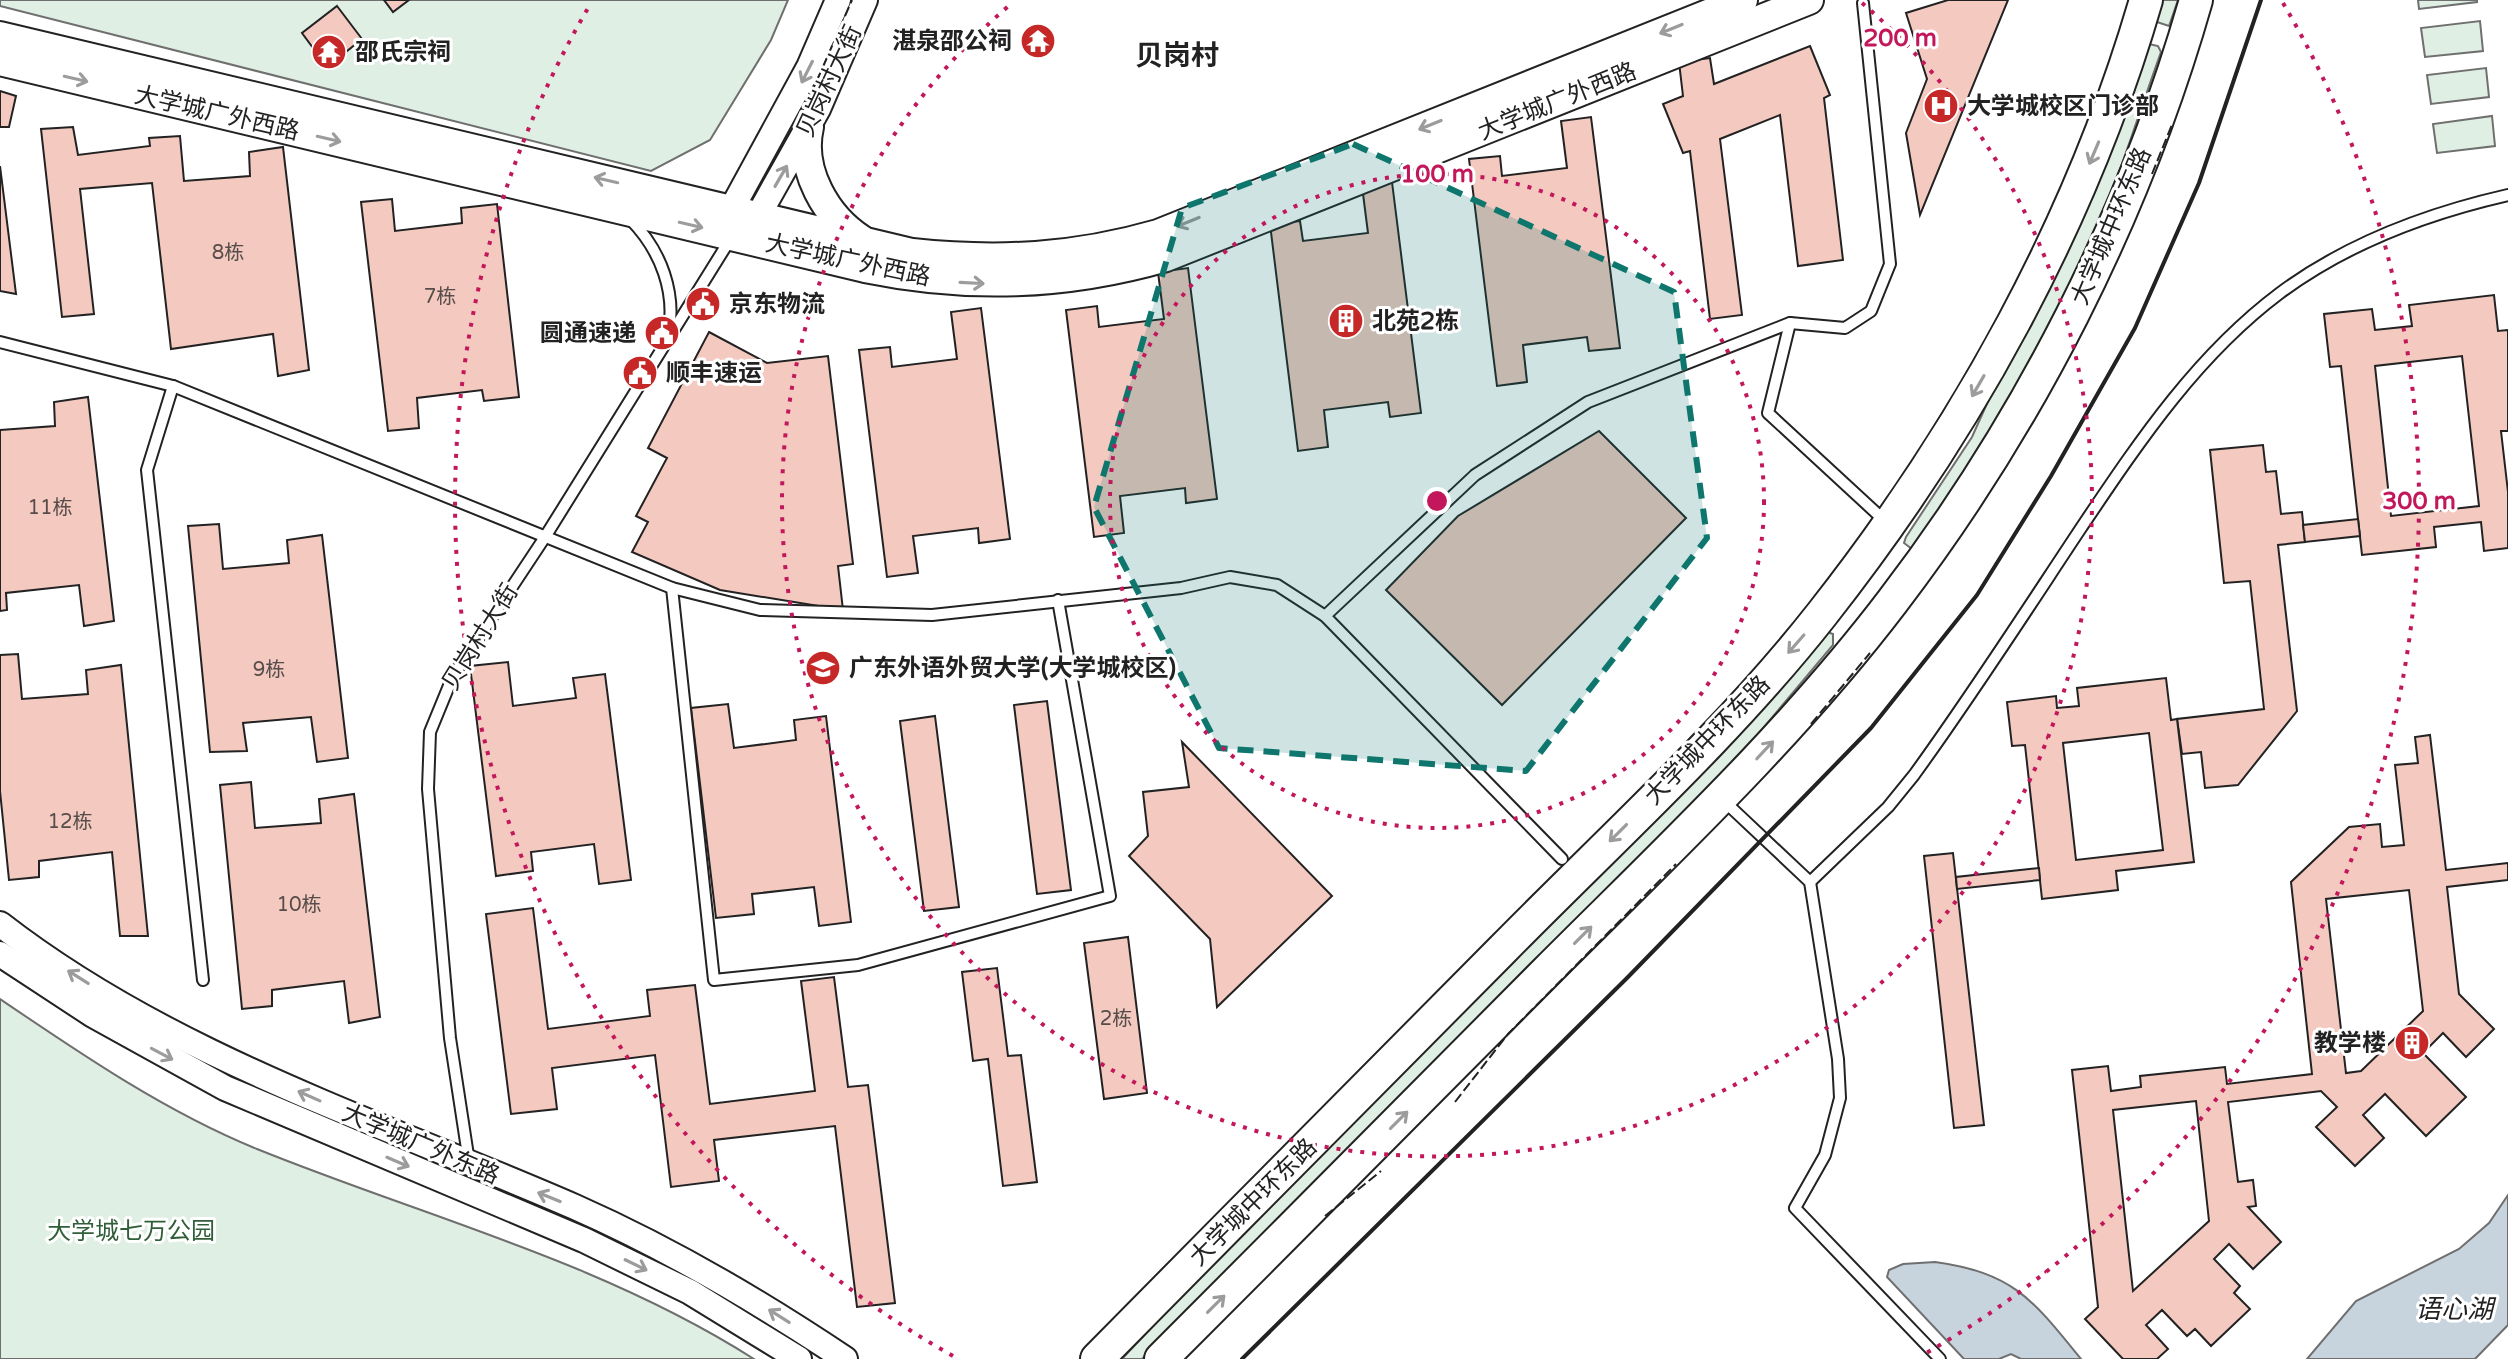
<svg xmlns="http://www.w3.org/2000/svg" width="2508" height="1359" viewBox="0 0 2508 1359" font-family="'Varela Round','Noto Sans SC',sans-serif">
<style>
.green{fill:#e0efe3;stroke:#6f6f6f;stroke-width:2}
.water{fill:#c7d3dd;stroke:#6f6f6f;stroke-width:2}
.building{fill:#f3c9c0;stroke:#222;stroke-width:2;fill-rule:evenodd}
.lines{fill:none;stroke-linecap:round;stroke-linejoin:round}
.service-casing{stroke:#222;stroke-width:14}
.tertiary-casing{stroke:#222;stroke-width:28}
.secondary-casing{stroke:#222;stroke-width:32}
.primary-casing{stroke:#222;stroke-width:36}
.service{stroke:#fff;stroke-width:10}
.tertiary{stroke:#fff;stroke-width:24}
.secondary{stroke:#fff;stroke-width:28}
.primary{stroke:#fff;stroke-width:32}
.fence{stroke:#222;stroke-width:2;stroke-dasharray:10 4;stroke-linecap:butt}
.wall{stroke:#222;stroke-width:4}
.oneway{stroke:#9c9c9c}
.marked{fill:#0f766e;fill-opacity:0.2;stroke:#0f766e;stroke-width:6;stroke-dasharray:16 10;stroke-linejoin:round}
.ring{fill:none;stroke:#c2185b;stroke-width:4;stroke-dasharray:4 8}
.labels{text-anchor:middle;stroke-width:6;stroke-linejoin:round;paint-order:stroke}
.number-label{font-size:20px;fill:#564c4a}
.poi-label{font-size:24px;font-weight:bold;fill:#222;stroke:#fff;text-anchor:start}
.street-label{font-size:24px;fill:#222;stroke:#fff}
.park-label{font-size:24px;fill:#2f5e38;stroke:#fff}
.water-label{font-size:26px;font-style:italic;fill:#222;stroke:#fff}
.quarter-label{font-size:28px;font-weight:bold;fill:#222;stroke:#fff}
.centre{fill:#c2185b;stroke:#fff;stroke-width:4}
.ring-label{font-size:24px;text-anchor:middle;font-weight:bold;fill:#c2185b;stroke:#fff;stroke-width:6;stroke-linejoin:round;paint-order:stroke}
</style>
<rect width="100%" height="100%" fill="#fff"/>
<g class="green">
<path d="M 0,0 L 788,0 L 771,40 L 710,140 L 651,171 L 0,6 Z"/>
<path d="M 2160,0 L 2178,0 L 2169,26 L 2154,21 Z"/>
<path d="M 2418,0 L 2477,0 L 2477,2 L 2419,9 Z"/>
<path d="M 2480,21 L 2483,51 L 2425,57 L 2421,28 Z"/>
<path d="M 2149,44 L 2158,46 L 2161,52 C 2135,124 2113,198 2080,268 C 2033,367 1975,459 1912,549 L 1904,543 L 1906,537 L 1972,437 Z"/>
<path d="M 2486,68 L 2489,97 L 2431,104 L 2427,75 Z"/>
<path d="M 2492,116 L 2495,146 L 2437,153 L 2433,124 Z"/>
<path d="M 1827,632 L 1833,634 L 1833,645 L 1716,784 L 1142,1359 L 1122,1359 L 1260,1212 Z"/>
<path d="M 0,999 C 81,1054 166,1112 257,1149 C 425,1217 600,1261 754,1359 L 0,1359 Z"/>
</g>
<g class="water">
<path d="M 2508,1195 L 2508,1325 L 2475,1359 L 2307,1359 L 2356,1301 L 2459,1249 L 2489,1223 Z"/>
<path d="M 1935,1262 C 2014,1273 2033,1300 2081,1359 L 2021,1359 L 2011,1354 L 1999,1359 L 1964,1359 L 1887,1277 L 1889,1270 L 1903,1264 Z"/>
</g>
<g class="building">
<path d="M 384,0 L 409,0 L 393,12 Z"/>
<path d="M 1948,0 L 2008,0 L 1920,215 L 1906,133 L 1927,79 L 1906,13 Z"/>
<path d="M 337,6 L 362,39 L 327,67 L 302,33 Z"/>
<path d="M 1810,46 L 1830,95 L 1824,98 L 1843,260 L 1798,266 L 1780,115 L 1720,139 L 1742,315 L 1710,319 L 1690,151 L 1683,153 L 1663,104 L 1683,96 L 1679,62 L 1710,58 L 1714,84 Z"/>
<path d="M 0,91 L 16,96 L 9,127 L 0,127 Z"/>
<path d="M 1591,117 L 1620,348 L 1589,351 L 1587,337 L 1523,345 L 1527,382 L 1497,386 L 1469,159 L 1500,156 L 1502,176 L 1567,168 L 1561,121 Z"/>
<path d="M 73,127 L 78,155 L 150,146 L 149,138 L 180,136 L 184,181 L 250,176 L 249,152 L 283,147 L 309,370 L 278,376 L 273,334 L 171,349 L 152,183 L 80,189 L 94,314 L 62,317 L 41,129 Z"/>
<path d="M 0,166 L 16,294 L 0,291 Z"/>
<path d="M 1392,182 L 1421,413 L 1390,417 L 1388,402 L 1324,410 L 1328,447 L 1298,451 L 1270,224 L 1300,221 L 1303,241 L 1368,233 L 1362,186 Z"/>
<path d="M 392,199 L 395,231 L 462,223 L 461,208 L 497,204 L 519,397 L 484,401 L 482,390 L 417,398 L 419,428 L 388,431 L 361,202 Z"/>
<path d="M 1188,268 L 1217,499 L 1186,503 L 1185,488 L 1120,496 L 1124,533 L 1094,537 L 1066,310 L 1097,306 L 1099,327 L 1164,319 L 1158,272 Z"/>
<path d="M 2494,295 L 2498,331 L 2508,330 L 2508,431 L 2501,431 L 2508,492 L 2508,548 L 2484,551 L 2481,522 L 2434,527 L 2436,547 L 2362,555 L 2341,366 L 2330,367 L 2324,314 L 2372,309 L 2375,330 L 2412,326 L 2409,305 ZM 2462,356 L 2479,506 L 2391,516 L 2375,366 Z"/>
<path d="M 981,308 L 1010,539 L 979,543 L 978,528 L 913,536 L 918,573 L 887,577 L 859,350 L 890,347 L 892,367 L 957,359 L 951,312 Z"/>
<path d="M 709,332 L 767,363 L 828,356 L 853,564 L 838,566 L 843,610 L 720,590 L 632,552 L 648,522 L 636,516 L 667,458 L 648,448 Z"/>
<path d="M 88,397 L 114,621 L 84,626 L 79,585 L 6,593 L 7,610 L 0,611 L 0,430 L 55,426 L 54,402 Z"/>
<path d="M 1599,431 L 1686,518 L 1502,705 L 1386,590 L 1458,516 Z"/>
<path d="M 2263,445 L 2266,472 L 2276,471 L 2281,514 L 2302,512 L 2305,542 L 2278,545 L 2297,711 L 2238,785 L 2205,788 L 2201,752 L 2182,754 L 2177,719 L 2264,709 L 2250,581 L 2224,583 L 2210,450 Z"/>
<path d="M 2358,519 L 2360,536 L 2305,542 L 2303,525 Z"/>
<path d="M 219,524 L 223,569 L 289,563 L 287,540 L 322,535 L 348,758 L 317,762 L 311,717 L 243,723 L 247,751 L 210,752 L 188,526 Z"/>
<path d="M 18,654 L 22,699 L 88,694 L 86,670 L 121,665 L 148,936 L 120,936 L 112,852 L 39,861 L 39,877 L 9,880 L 0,791 L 0,655 Z"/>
<path d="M 508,662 L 513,706 L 576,698 L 573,678 L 605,674 L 631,880 L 599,884 L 594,844 L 531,852 L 533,871 L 496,876 L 470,666 Z"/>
<path d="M 2166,678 L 2171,720 L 2177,719 L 2194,862 L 2116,871 L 2118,890 L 2042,899 L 2025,745 L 2012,746 L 2007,702 L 2056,696 L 2057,708 L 2079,706 L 2077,688 ZM 2149,733 L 2163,850 L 2076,860 L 2063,743 Z"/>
<path d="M 1047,701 L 1071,890 L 1037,894 L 1014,705 Z"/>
<path d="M 728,704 L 734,748 L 796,740 L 794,720 L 826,716 L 851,922 L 819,926 L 814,887 L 752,894 L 754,914 L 716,918 L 691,708 Z"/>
<path d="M 935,716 L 959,907 L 924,911 L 900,721 Z"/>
<path d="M 2430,735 L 2446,870 L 2508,863 L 2508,880 L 2447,887 L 2459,994 L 2494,1029 L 2466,1057 L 2443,1033 L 2423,1053 L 2466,1097 L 2426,1136 L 2385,1094 L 2363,1115 L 2384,1138 L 2355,1166 L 2316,1127 L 2337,1107 L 2321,1091 L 2228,1102 L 2238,1182 L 2253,1180 L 2256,1206 L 2248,1207 L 2281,1242 L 2253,1269 L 2229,1244 L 2214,1259 L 2240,1286 L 2234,1293 L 2250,1309 L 2211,1346 L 2195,1329 L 2187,1336 L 2162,1310 L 2146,1325 L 2168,1349 L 2157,1359 L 2123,1359 L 2085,1319 L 2098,1307 L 2072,1070 L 2108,1066 L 2111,1091 L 2141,1087 L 2140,1076 L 2225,1067 L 2227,1084 L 2312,1074 L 2291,882 L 2349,827 L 2380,824 L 2382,847 L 2404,845 L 2395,765 L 2418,763 L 2415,737 ZM 2409,890 L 2423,1011 L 2361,1071 L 2346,1073 L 2326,899 ZM 2196,1101 L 2209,1221 L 2133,1291 L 2113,1110 Z"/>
<path d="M 1182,742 L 1332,896 L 1217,1007 L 1210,939 L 1129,856 L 1148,836 L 1143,792 L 1189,787 Z"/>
<path d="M 251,782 L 255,828 L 321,823 L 319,799 L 354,794 L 380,1017 L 349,1023 L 344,981 L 272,990 L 272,1006 L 242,1009 L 220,785 Z"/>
<path d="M 1953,853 L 1984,1125 L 1954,1128 L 1924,856 Z"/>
<path d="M 2039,868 L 2040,880 L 1957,889 L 1956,877 Z"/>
<path d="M 533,908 L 548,1029 L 650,1016 L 647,990 L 695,985 L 710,1104 L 815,1091 L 801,981 L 834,977 L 848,1087 L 868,1085 L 895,1303 L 857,1307 L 835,1126 L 714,1140 L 719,1181 L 671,1187 L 655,1055 L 552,1068 L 557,1109 L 511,1114 L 486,914 Z"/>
<path d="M 1128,937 L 1147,1093 L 1104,1099 L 1084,943 Z"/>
<path d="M 997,968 L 1008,1056 L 1021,1055 L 1037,1182 L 1003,1186 L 988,1059 L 973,1061 L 962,972 Z"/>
</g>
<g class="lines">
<defs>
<g id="service">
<path d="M 631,220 C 661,251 677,293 668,336"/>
<path d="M 1790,323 L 1845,328 L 1871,311 L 1890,264 L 1863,3"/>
<path d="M 0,342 L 173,386 L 672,588 L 760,610 L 932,615 L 1181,588 L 1230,577 L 1277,585 L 1325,616 L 1562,859"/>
<path d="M 173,386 L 147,470 L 203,980"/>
<path d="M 672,588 L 714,980 L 858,965 L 1110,896 L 1058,600"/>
<path d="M 1325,616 L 1475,475 L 1588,402 L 1790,323 L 1768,413 L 1885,521"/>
<path d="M 1724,801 L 1810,882 L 1838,1059 L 1840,1098 L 1825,1155 L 1795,1208 L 1940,1359"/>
<path d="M 1810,882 L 1888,807 L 1914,775 C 1972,695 2026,611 2081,528 C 2139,442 2196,356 2280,293 C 2346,244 2429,213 2508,195"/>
<path d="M 469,1162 L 450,1038 L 428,789 L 430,732 L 453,676 L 545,537 L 731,238"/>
</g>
<g id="tertiary">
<path d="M 744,226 L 758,216 L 818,109 L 865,0"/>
<path d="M 732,229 L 731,210 L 809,67 L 838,0"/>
<path d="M 0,924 C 170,1056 380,1122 575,1207 C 670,1249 760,1302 845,1359"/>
<path d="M 0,954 L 93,1015 L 225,1088 L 584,1240 L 690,1292 L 799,1359"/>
</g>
<g id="secondary">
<path d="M 0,36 L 912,253 C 998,262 1075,258 1158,234 L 1743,0"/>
<path d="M 0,61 L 865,268 C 968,289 1065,286 1166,257 L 1809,0"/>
<path d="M 809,127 C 799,170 826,217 862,240"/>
</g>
<g id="primary">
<path d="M 1097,1359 C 1232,1222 1367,1086 1503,949 C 1610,840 1727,735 1822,614 C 1966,431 2081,224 2146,0"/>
<path d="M 1161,1359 C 1290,1230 1419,1100 1547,971 C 1666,852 1790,736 1892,602 C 2029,423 2134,217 2196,0"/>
</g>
</defs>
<use href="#service" class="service-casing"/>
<use href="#tertiary" class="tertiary-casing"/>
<use href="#secondary" class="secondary-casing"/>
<use href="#primary" class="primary-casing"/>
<use href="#service" class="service"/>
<use href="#tertiary" class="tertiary"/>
<use href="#secondary" class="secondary"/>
<use href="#primary" class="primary"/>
<g class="fence">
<path d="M 806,106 L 852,0"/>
<path d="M 2152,174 L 2173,122"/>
<path d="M 1811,724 L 1870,653"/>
<path d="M 1455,1102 L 1508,1034 L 1676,864"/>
<path d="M 1325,1216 L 1381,1171"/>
</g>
<path class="wall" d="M 1242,1359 L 1627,978 L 1871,728 L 1977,595 L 2051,476 L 2135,328 L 2199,183 L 2261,0"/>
</g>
<defs><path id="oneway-shaft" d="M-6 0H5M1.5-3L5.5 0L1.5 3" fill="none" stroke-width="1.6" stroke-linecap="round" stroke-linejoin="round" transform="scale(2)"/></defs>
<g class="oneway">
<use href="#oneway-shaft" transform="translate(1671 29) rotate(158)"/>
<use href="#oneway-shaft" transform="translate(807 72) rotate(117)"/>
<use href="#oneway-shaft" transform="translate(76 79) rotate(13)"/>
<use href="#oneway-shaft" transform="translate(1430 125) rotate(158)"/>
<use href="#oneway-shaft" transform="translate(329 139) rotate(13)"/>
<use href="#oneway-shaft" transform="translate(2094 153) rotate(113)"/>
<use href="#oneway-shaft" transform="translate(781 176) rotate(-60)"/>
<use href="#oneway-shaft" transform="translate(606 180) rotate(-167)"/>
<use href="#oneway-shaft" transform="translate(1188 222) rotate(158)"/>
<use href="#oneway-shaft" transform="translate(691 225) rotate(13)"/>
<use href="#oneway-shaft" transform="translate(972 283) rotate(3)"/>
<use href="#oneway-shaft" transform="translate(1978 386) rotate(120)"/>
<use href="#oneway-shaft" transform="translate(1796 644) rotate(131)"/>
<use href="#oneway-shaft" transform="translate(1765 750) rotate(-47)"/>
<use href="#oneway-shaft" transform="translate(1618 833) rotate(135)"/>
<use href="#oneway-shaft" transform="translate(1583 935) rotate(-45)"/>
<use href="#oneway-shaft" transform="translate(78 977) rotate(-148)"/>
<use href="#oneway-shaft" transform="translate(162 1054) rotate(28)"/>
<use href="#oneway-shaft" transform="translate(309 1096) rotate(-156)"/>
<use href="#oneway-shaft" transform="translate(1399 1120) rotate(-45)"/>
<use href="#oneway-shaft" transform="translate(398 1162) rotate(23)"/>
<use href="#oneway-shaft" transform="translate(549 1197) rotate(-158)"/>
<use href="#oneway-shaft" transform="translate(636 1265) rotate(26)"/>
<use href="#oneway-shaft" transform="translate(1216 1304) rotate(-45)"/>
<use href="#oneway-shaft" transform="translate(779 1316) rotate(-148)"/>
</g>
<path class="marked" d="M 1353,144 L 1674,292 L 1707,538 L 1526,771 L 1219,748 L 1094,507 L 1182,208 Z"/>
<g class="ring">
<circle cx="1437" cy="501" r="327"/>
<path d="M1862 3A655 655 0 1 1 1012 3"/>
<path d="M953 1356A982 982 0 0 1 591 3M2283 3A982 982 0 0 1 1921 1356"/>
</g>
<defs>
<symbol id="temple-disc" viewBox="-11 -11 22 22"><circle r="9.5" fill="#c62828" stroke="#fff"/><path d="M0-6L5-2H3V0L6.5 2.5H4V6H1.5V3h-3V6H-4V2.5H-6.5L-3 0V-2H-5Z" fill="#fff"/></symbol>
<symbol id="hospital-disc" viewBox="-11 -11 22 22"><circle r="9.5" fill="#c62828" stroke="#fff"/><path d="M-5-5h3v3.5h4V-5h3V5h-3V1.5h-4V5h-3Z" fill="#fff"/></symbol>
<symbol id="civic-disc" viewBox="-11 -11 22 22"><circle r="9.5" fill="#c62828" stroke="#fff"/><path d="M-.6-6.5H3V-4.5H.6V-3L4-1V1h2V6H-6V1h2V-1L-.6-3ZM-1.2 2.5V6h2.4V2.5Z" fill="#fff"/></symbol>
<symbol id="building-disc" viewBox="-11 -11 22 22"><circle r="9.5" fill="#c62828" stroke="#fff"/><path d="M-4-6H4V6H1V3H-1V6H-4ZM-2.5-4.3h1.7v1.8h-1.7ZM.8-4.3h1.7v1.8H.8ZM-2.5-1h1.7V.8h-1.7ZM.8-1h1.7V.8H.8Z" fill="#fff"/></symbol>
<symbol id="university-disc" viewBox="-11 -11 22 22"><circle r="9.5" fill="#c62828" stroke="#fff"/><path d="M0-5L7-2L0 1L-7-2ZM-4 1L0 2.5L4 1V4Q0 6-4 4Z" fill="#fff"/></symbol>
</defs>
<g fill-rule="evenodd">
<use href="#temple-disc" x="1018" y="21" width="40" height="40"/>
<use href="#temple-disc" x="309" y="32" width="40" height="40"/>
<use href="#hospital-disc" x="1921" y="86" width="40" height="40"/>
<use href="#civic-disc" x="683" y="284" width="40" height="40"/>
<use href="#building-disc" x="1326" y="301" width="40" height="40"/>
<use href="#civic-disc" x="642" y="313" width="40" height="40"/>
<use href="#civic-disc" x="620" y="353" width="40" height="40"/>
<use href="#university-disc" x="803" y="648" width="40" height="40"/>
<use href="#building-disc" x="2392" y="1023" width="40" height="40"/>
</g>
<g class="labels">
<g class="number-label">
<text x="228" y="259">8栋</text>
<text x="440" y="303">7栋</text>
<text x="50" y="514">11栋</text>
<text x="269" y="676">9栋</text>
<text x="70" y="828">12栋</text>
<text x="299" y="911">10栋</text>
<text x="1116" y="1025">2栋</text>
</g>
<g class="poi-label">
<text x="1012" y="49" text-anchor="end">湛泉邵公祠</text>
<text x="355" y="60">邵氏宗祠</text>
<text x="1967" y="114">大学城校区门诊部</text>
<text x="729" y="312">京东物流</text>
<text x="1372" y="329">北苑2栋</text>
<text x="636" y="341" text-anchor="end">圆通速递</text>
<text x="666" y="381">顺丰速运</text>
<text x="849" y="676">广东外语外贸大学(大学城校区)</text>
<text x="2386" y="1051" text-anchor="end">教学楼</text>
</g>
<g class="street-label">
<text transform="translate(829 81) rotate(-65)" y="8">贝岗村大街</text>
<text transform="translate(1557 101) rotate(-22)" y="8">大学城广外西路</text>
<text transform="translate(217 113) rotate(13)" y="8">大学城广外西路</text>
<text transform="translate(2111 226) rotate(-67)" y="8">大学城中环东路</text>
<text transform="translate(848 260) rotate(12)" y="8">大学城广外西路</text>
<text transform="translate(480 637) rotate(-58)" y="8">贝岗村大街</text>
<text transform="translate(1707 740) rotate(-46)" y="8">大学城中环东路</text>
<text transform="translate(421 1144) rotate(23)" y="8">大学城广外东路</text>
<text transform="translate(1253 1202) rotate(-45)" y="8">大学城中环东路</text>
</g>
<g class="park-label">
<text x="131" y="1239">大学城七万公园</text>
</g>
<g class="water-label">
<text x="2454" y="1318">语心湖</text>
</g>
<g class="quarter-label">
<text x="1177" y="65">贝岗村</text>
</g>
</g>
<circle cx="1437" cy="501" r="12" class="centre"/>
<g class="ring-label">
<text x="1900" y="46">200 m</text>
<text x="1437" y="182">100 m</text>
<text x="2419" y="509">300 m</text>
</g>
</svg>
